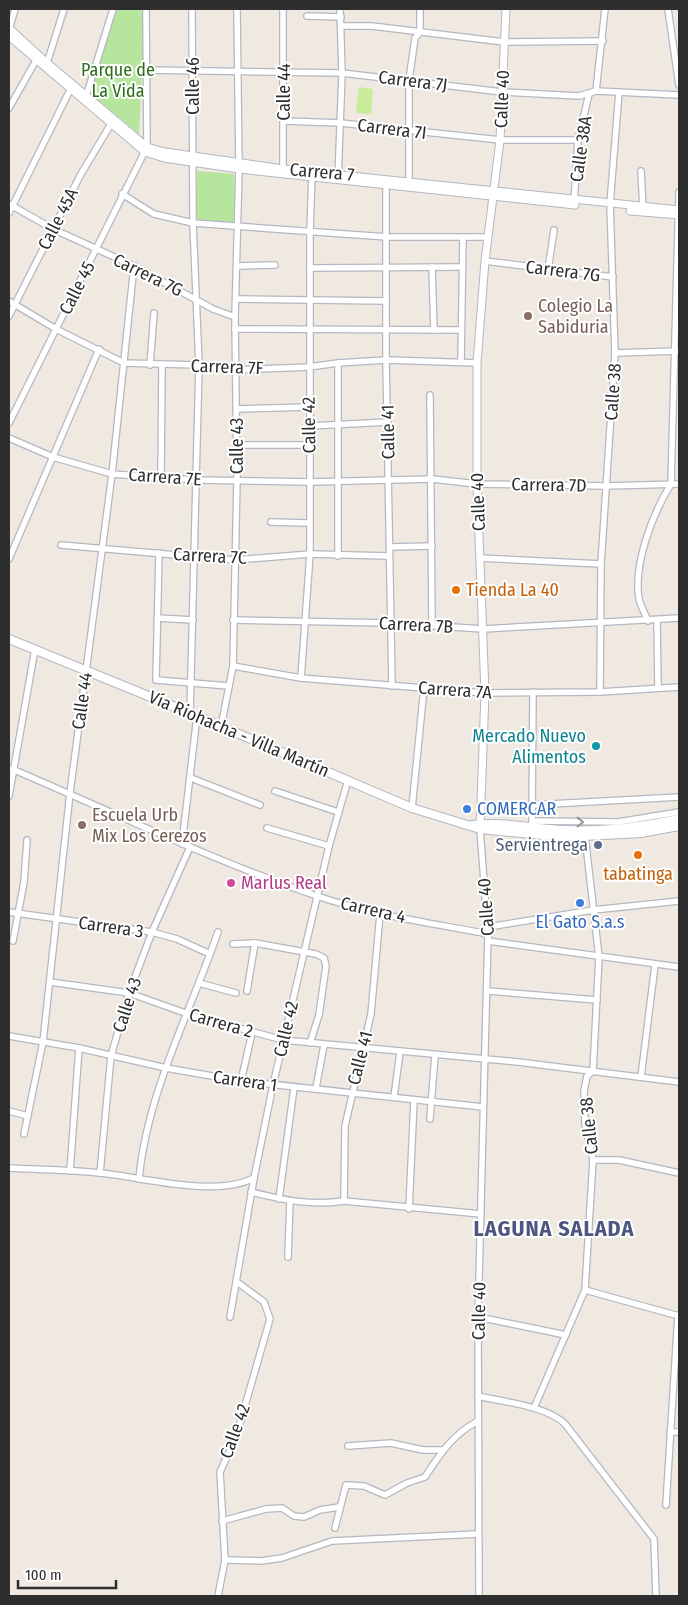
<svg xmlns="http://www.w3.org/2000/svg" width="688" height="1605" viewBox="0 0 688 1605" font-family="'Fira Sans Condensed',sans-serif">
<style>
.park{fill:#b6e59e}
.pitch{fill:#c9ec9a}
.lines{fill:none;stroke-linecap:round;stroke-linejoin:round}
.minor-casing{stroke:#b4b7c1;stroke-width:8}
.tertiary-casing{stroke:#b4b7c1;stroke-width:9}
.secondary-casing{stroke:#b4b7c1;stroke-width:10}
.minor{stroke:#fff;stroke-width:5.5}
.tertiary{stroke:#fff;stroke-width:7}
.secondary{stroke:#fff;stroke-width:8}
.oneway{stroke:#969696}
.education-dot{fill:#8d6e63;stroke:#fff;stroke-width:2}
.food-dot{fill:#e8710a;stroke:#fff;stroke-width:2}
.culture-dot{fill:#0f9aa8;stroke:#fff;stroke-width:2}
.shop-dot{fill:#3f7fe0;stroke:#fff;stroke-width:2}
.service-dot{fill:#5c6f8a;stroke:#fff;stroke-width:2}
.hotel-dot{fill:#d1479c;stroke:#fff;stroke-width:2}
.labels{text-anchor:middle;stroke-width:4;stroke-linejoin:round;paint-order:stroke}
.park-label{font-size:18px;fill:#2c6e1b;stroke:#fff}
.street-label{font-size:18px;fill:#2e2e2e;stroke:#fff}
.education-label{font-size:18px;fill:#785e54;stroke:#fff;text-anchor:start}
.food-label{font-size:18px;fill:#c56008;stroke:#fff;text-anchor:start}
.culture-label{font-size:18px;fill:#0d838f;stroke:#fff;text-anchor:end}
.shop-label{font-size:18px;fill:#366cbe;stroke:#fff;text-anchor:start}
.service-label{font-size:18px;fill:#4e5e75;stroke:#fff;text-anchor:end}
.hotel-label{font-size:18px;fill:#b23c85;stroke:#fff;text-anchor:start}
.district-label{font-size:22px;font-weight:bold;letter-spacing:1px;fill:#4d5680;stroke:#fff}
</style>
<rect width="100%" height="100%" fill="#efe9e1"/>
<g class="park">
<path d="M 114,9 L 145,9 L 139,134 L 90,93 Z"/>
<path d="M 197,171 L 234,174 L 236,224 L 197,220 Z"/>
</g>
<path class="pitch" d="M 359,87 L 373,89 L 371,114 L 356,113 Z"/>
<g class="lines">
<defs>
<g id="minor">
<path d="M 283,9 L 283,172"/>
<path d="M 668,9 L 679,85"/>
<path d="M 307,16 L 341,17"/>
<path d="M 341,26 L 372,26 L 504,42 L 603,41"/>
<path d="M 9,30 L 15,9"/>
<path d="M 44,65 L 47,63 L 64,9"/>
<path d="M 146,70 L 342,73 L 502,92 L 579,96 L 596,91 L 679,95"/>
<path d="M 596,91 L 605,9"/>
<path d="M 85,100 L 113,9"/>
<path d="M 9,108 L 38,57"/>
<path d="M 284,121 L 341,123 L 500,140 L 578,140"/>
<path d="M 641,171 L 643,208"/>
<path d="M 338,179 L 342,73 L 340,9"/>
<path d="M 386,180 L 386,360 L 392,686"/>
<path d="M 409,184 L 409,80 L 415,38 L 420,32 L 420,9"/>
<path d="M 122,194 L 154,214 L 193,223 L 387,237 L 488,237"/>
<path d="M 574,203 L 578,140 L 589,94"/>
<path d="M 9,204 L 53,229 L 134,266 L 213,309 L 235,317"/>
<path d="M 9,213 L 72,86"/>
<path d="M 485,261 L 613,277"/>
<path d="M 237,266 L 275,265"/>
<path d="M 432,267 L 434,330"/>
<path d="M 310,268 L 461,267"/>
<path d="M 548,270 L 554,230"/>
<path d="M 237,299 L 386,301"/>
<path d="M 9,301 L 56,329 L 124,363 L 199,365 L 236,370 L 309,367 L 338,363 L 386,360 L 477,363"/>
<path d="M 9,316 L 81,174 L 111,124"/>
<path d="M 235,329 L 461,330"/>
<path d="M 615,353 L 679,351"/>
<path d="M 461,362 L 463,237"/>
<path d="M 338,363 L 338,556"/>
<path d="M 150,365 L 154,313"/>
<path d="M 430,395 L 432,626"/>
<path d="M 237,409 L 309,407"/>
<path d="M 9,423 L 147,147 L 146,9"/>
<path d="M 310,426 L 388,422"/>
<path d="M 9,438 L 53,457 L 112,474 L 196,480 L 311,482 L 432,479 L 477,484 L 606,486 L 679,484"/>
<path d="M 237,445 L 309,445"/>
<path d="M 161,477 L 162,365"/>
<path d="M 271,522 L 308,523"/>
<path d="M 61,545 L 234,560 L 310,554 L 389,556"/>
<path d="M 390,547 L 432,546"/>
<path d="M 159,553 L 156,680 L 229,686"/>
<path d="M 480,558 L 601,564"/>
<path d="M 9,559 L 99,349"/>
<path d="M 157,618 L 193,620"/>
<path d="M 233,620 L 391,623 L 483,629 L 679,618"/>
<path d="M 657,620 L 658,688"/>
<path d="M 648,621 C 645,614 641,606 639,599 C 633,564 653,513 671,484 L 679,192"/>
<path d="M 233,666 L 301,678 L 485,693 L 600,692 L 679,687"/>
<path d="M 301,678 L 310,554 L 310,231 L 312,173"/>
<path d="M 600,692 L 601,564 L 615,353 L 610,204 L 619,92"/>
<path d="M 190,713 L 199,365 L 193,223 L 192,9"/>
<path d="M 221,727 L 233,666 L 237,481 L 235,317 L 239,169 L 237,9"/>
<path d="M 12,769 C 113,812 213,861 317,896 C 373,915 431,923 488,934"/>
<path d="M 191,778 L 260,805"/>
<path d="M 275,791 L 338,812"/>
<path d="M 9,796 L 35,649"/>
<path d="M 532,805 L 679,797"/>
<path d="M 412,808 L 424,688"/>
<path d="M 532,821 L 618,822 L 679,812"/>
<path d="M 532,823 L 533,692"/>
<path d="M 267,828 L 329,846"/>
<path d="M 182,844 L 197,716"/>
<path d="M 9,912 L 152,932 L 177,939 L 210,954"/>
<path d="M 488,927 L 593,910 L 679,901"/>
<path d="M 13,941 L 24,882 L 27,840"/>
<path d="M 488,941 L 679,967"/>
<path d="M 233,944 L 255,943 L 316,954 L 324,958 L 326,966 L 319,1015 L 310,1043"/>
<path d="M 50,982 L 129,993 L 188,1014 L 283,1040 L 518,1062 L 679,1082"/>
<path d="M 199,983 L 236,993"/>
<path d="M 247,991 L 255,943"/>
<path d="M 488,991 L 597,1000"/>
<path d="M 9,1036 L 79,1048 L 166,1068 L 241,1081 L 483,1107"/>
<path d="M 641,1077 L 655,965"/>
<path d="M 241,1081 L 252,1033"/>
<path d="M 316,1088 L 324,1045"/>
<path d="M 394,1097 L 400,1052"/>
<path d="M 9,1111 L 28,1116"/>
<path d="M 430,1119 L 435,1055"/>
<path d="M 24,1134 L 43,1042 L 70,793 L 112,474 L 134,266"/>
<path d="M 593,1160 L 619,1160 L 679,1173"/>
<path d="M 9,1168 C 39,1170 70,1169 100,1173 C 143,1177 215,1198 254,1178"/>
<path d="M 70,1171 L 79,1048"/>
<path d="M 100,1173 L 111,1056 L 129,993 L 152,932 L 190,847"/>
<path d="M 139,1179 C 147,1093 190,1013 218,932"/>
<path d="M 251,1192 C 283,1200 312,1206 344,1201 L 481,1214"/>
<path d="M 279,1199 L 294,1088"/>
<path d="M 344,1201 L 345,1126 L 371,1014 L 380,914"/>
<path d="M 409,1209 L 414,1100"/>
<path d="M 288,1257 L 290,1201"/>
<path d="M 585,1290 L 679,1316"/>
<path d="M 230,1317 L 254,1178 L 273,1085 L 329,846 L 348,780"/>
<path d="M 478,1317 L 566,1335"/>
<path d="M 478,1396 C 503,1402 548,1406 565,1424 L 654,1539 L 656,1596"/>
<path d="M 534,1408 L 585,1290 L 593,1160 L 585,1124 L 584,1091 L 587,1076 L 593,1071 L 599,957 L 585,836"/>
<path d="M 670,1432 L 679,1432"/>
<path d="M 348,1446 L 391,1443 L 423,1450 L 442,1450"/>
<path d="M 666,1505 L 678,1315"/>
<path d="M 222,1521 L 266,1509 L 282,1508 L 294,1516 L 304,1517 L 320,1510 L 339,1507"/>
<path d="M 335,1528 L 346,1485 L 364,1486 L 385,1495 L 407,1483 L 425,1477 C 440,1454 453,1434 478,1421"/>
<path d="M 225,1560 L 261,1561 L 282,1558 L 332,1541 L 478,1534"/>
<path d="M 218,1596 L 225,1560 L 220,1472 L 236,1437 L 270,1319 L 264,1302 L 237,1282"/>
<path d="M 479,1596 L 478,1317 L 488,934 L 480,829"/>
</g>
<g id="tertiary">
<path d="M 9,28 L 47,63 L 147,147 L 165,152 L 283,169 L 679,210"/>
<path d="M 9,36 L 145,152 L 164,158 L 239,169 L 575,205"/>
<path d="M 630,211 L 679,215"/>
<path d="M 480,829 L 485,693 L 477,484 L 477,363 L 485,261 L 500,140 L 506,9"/>
</g>
<g id="secondary">
<path d="M 9,639 L 197,716 L 412,808 L 480,829 L 564,837 L 641,833 L 679,826"/>
<path d="M 472,825 C 503,821 533,829 564,830 C 602,832 642,827 679,819"/>
</g>
</defs>
<use href="#minor" class="minor-casing"/>
<use href="#tertiary" class="tertiary-casing"/>
<use href="#secondary" class="secondary-casing"/>
<use href="#minor" class="minor"/>
<use href="#tertiary" class="tertiary"/>
<use href="#secondary" class="secondary"/>
</g>
<defs><path id="oneway-chevron" d="M-2-3.5L2.5 0L-2 3.5" fill="none" stroke-width="1.6" stroke-linecap="round" stroke-linejoin="round" transform="scale(1.25)"/></defs>
<use class="oneway" href="#oneway-chevron" transform="translate(580 822) rotate(-1)"/>
<g class="education-dot">
<circle cx="528" cy="316" r="5"/>
<circle cx="82" cy="825" r="5"/>
</g>
<g class="food-dot">
<circle cx="456" cy="590" r="5"/>
<circle cx="638" cy="855" r="5"/>
</g>
<circle class="culture-dot" cx="596" cy="746" r="5"/>
<g class="shop-dot">
<circle cx="467" cy="809" r="5"/>
<circle cx="580" cy="903" r="5"/>
</g>
<circle class="service-dot" cx="598" cy="845" r="5"/>
<circle class="hotel-dot" cx="231" cy="883" r="5"/>
<g class="labels">
<g class="park-label">
<text x="118" y="76">Parque de<tspan x="118" dy="21">La Vida</tspan></text>
</g>
<g class="street-label">
<text transform="translate(413 81) rotate(7)" y="6">Carrera 7J</text>
<text transform="translate(193 86) rotate(-90)" y="6">Calle 46</text>
<text transform="translate(284 92) rotate(-90)" y="6">Calle 44</text>
<text transform="translate(502 99) rotate(-88)" y="6">Calle 40</text>
<text transform="translate(392 129) rotate(7)" y="6">Carrera 7I</text>
<text transform="translate(581 149) rotate(-82)" y="6">Calle 38A</text>
<text transform="translate(322 172) rotate(5)" y="6">Carrera 7</text>
<text transform="translate(58 219) rotate(-63)" y="6">Calle 45A</text>
<text transform="translate(563 271) rotate(7)" y="6">Carrera 7G</text>
<text transform="translate(148 275) rotate(26)" y="6">Carrera 7G</text>
<text transform="translate(77 288) rotate(-63)" y="6">Calle 45</text>
<text transform="translate(227 367) rotate(2)" y="6">Carrera 7F</text>
<text transform="translate(613 392) rotate(-86)" y="6">Calle 38</text>
<text transform="translate(309 425) rotate(-91)" y="6">Calle 42</text>
<text transform="translate(388 432) rotate(-91)" y="6">Calle 41</text>
<text transform="translate(237 446) rotate(-90)" y="6">Calle 43</text>
<text transform="translate(165 477) rotate(4)" y="6">Carrera 7E</text>
<text transform="translate(549 485) rotate(1)" y="6">Carrera 7D</text>
<text transform="translate(478 502) rotate(-92)" y="6">Calle 40</text>
<text transform="translate(210 556) rotate(3)" y="6">Carrera 7C</text>
<text transform="translate(416 625) rotate(3)" y="6">Carrera 7B</text>
<text transform="translate(455 690) rotate(4)" y="6">Carrera 7A</text>
<text transform="translate(82 701) rotate(-82)" y="6">Calle 44</text>
<text transform="translate(239 734) rotate(23)" y="6">Vía Riohacha - Villa Martín</text>
<text transform="translate(486 907) rotate(-94)" y="6">Calle 40</text>
<text transform="translate(373 910) rotate(13)" y="6">Carrera 4</text>
<text transform="translate(111 927) rotate(8)" y="6">Carrera 3</text>
<text transform="translate(127 1005) rotate(-72)" y="6">Calle 43</text>
<text transform="translate(221 1023) rotate(16)" y="6">Carrera 2</text>
<text transform="translate(286 1029) rotate(-77)" y="6">Calle 42</text>
<text transform="translate(360 1058) rotate(-76)" y="6">Calle 41</text>
<text transform="translate(245 1081) rotate(8)" y="6">Carrera 1</text>
<text transform="translate(589 1126) rotate(-96)" y="6">Calle 38</text>
<text transform="translate(479 1311) rotate(-89)" y="6">Calle 40</text>
<text transform="translate(235 1431) rotate(-70)" y="6">Calle 42</text>
</g>
<g class="education-label">
<text x="538" y="312">Colegio La<tspan x="538" dy="21">Sabiduria</tspan></text>
<text x="92" y="821">Escuela Urb<tspan x="92" dy="21">Mix Los Cerezos</tspan></text>
</g>
<g class="food-label">
<text x="466" y="596">Tienda La 40</text>
<text x="638" y="880" text-anchor="middle">tabatinga</text>
</g>
<g class="culture-label">
<text x="586" y="742">Mercado Nuevo<tspan x="586" dy="21">Alimentos</tspan></text>
</g>
<g class="shop-label">
<text x="477" y="815">COMERCAR</text>
<text x="580" y="928" text-anchor="middle">El Gato S.a.s</text>
</g>
<g class="service-label">
<text x="588" y="851">Servientrega</text>
</g>
<g class="hotel-label">
<text x="241" y="889">Marlus Real</text>
</g>
<g class="district-label">
<text x="554" y="1236">LAGUNA SALADA</text>
</g>
</g>
<rect width="688" height="1605" fill="none" stroke="#2e2e2e" stroke-width="20"/>
<path d="M18 1580v8h98v-8" fill="none" stroke="#2e2e2e" stroke-width="2.5"/>
<text x="25" y="1580" font-size="15" fill="#2e2e2e" stroke="#ffffff" stroke-width="4" paint-order="stroke">100 m</text>
</svg>
